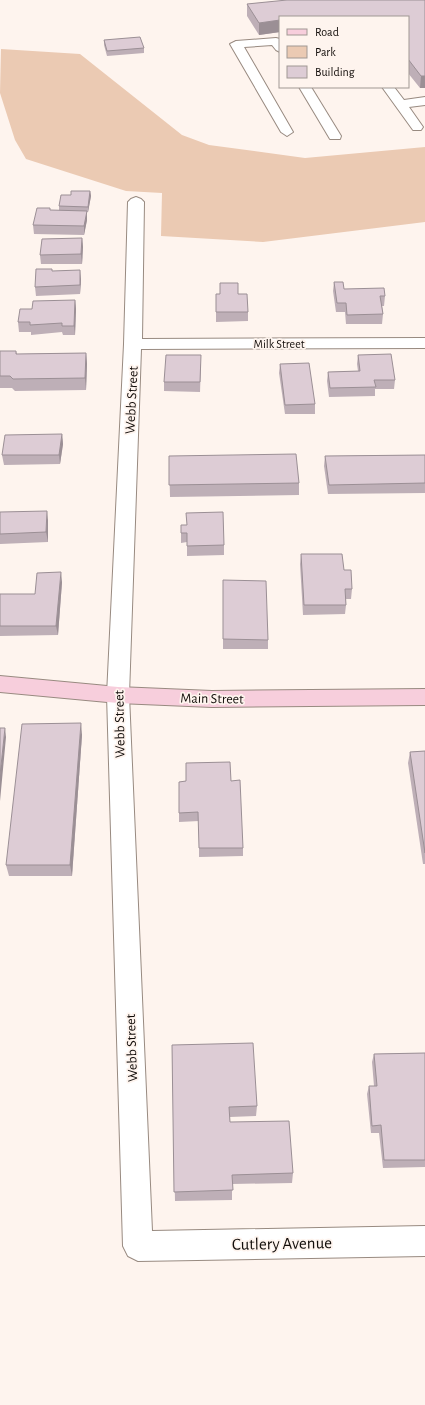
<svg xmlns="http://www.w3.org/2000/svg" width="425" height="1405" viewBox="0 0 425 1405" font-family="'Alegreya Sans',sans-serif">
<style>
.green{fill:#ebcab3}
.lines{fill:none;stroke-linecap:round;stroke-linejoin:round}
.service-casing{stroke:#988a80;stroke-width:2}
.minor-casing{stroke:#988a80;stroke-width:2}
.secondary-casing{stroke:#988a80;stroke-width:2}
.service{fill:#fff;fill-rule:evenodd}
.minor{fill:#fff;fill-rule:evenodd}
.secondary{fill:#f7cedc;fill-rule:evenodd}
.wall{fill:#beafb7}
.shaded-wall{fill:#9b8f95}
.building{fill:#ddccd5;stroke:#9b8f95}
.labels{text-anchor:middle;stroke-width:3.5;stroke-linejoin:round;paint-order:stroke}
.far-street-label{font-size:12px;fill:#120d0a;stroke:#fef4ee}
.street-label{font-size:14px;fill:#120d0a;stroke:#fef4ee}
.near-street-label{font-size:17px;fill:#120d0a;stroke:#fef4ee}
</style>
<rect width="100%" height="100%" fill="#fef4ee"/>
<path class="green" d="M 1,49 L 80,54 L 182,135 L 209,145 L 305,158 L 425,147 L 425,222 L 263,242 L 161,236 L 162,193 L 126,191 L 26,159 L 15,140 L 0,93 Z"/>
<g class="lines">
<defs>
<g id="service">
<path d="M 276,38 L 280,39 L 280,52 L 276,50 L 272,45 L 244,47 L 293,132 L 287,136 L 281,132 L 230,44 L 236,41 Z"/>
<path d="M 299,87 L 311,87 L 341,136 L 340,139 L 330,139 Z"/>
<path d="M 382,87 L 394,87 L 404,100 L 425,97 L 425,105 L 409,107 L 423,127 L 421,130 L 413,130 Z"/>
</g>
<path id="minor" d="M 136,197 L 141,199 L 144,202 L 142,339 L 425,338 L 425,348 L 141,349 L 129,695 L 152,1231 L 425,1226 L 425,1256 L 138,1261 L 128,1256 L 123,1246 L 107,695 L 124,344 L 128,202 L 131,199 Z"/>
<path id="secondary" d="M 0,676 L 118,687 L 212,691 L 425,689 L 425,705 L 212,707 L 118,703 L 0,692 Z"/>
</defs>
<use href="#service" class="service-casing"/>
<use href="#minor" class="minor-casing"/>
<use href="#secondary" class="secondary-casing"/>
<use href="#service" class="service"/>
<use href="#minor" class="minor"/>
<use href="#secondary" class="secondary"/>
</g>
<g class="wall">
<path d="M 425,0 L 425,88 L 420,88 L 408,73 L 408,17 L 280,17 L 280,32 L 259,35 L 247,16 L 247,4 Z"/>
<path d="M 104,40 L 144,48 L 144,53 L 107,56 L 104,45 Z"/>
<path d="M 90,191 L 91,196 L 88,212 L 87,212 L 87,220 L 84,235 L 34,234 L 33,225 L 51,211 L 59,211 L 59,206 L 71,195 Z"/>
<path d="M 82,238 L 83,247 L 82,264 L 41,264 L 40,255 Z"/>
<path d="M 81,279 L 80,294 L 36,296 L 35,287 Z"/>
<path d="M 334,282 L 344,289 L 385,296 L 384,306 L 382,306 L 383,314 L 382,324 L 346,324 L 345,312 L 336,312 L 333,291 Z"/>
<path d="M 216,294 L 238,294 L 248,312 L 248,321 L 216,322 Z"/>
<path d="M 75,300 L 76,309 L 75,335 L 63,335 L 62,332 L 31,335 L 31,332 L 19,332 L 18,322 L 32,309 Z"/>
<path d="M 0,351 L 16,351 L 17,354 L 86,353 L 87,364 L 86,390 L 15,391 L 12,388 L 0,388 Z"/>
<path d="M 358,355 L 395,380 L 394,389 L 375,389 L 375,396 L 329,397 L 327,381 L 328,372 L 358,371 L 357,364 Z"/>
<path d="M 201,364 L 200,392 L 164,391 L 164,382 Z"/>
<path d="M 280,364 L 315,404 L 315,414 L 285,414 L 279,373 Z"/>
<path d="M 62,434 L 63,444 L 60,464 L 4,465 L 2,455 Z"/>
<path d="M 425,455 L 425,493 L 328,494 L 324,466 L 325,456 Z"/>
<path d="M 169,456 L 299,483 L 299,495 L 170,497 Z"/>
<path d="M 0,518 L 48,520 L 48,542 L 0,544 Z"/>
<path d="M 181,525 L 224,545 L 224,555 L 187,556 L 187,542 L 181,543 Z"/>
<path d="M 301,554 L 344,570 L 352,589 L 351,599 L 346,599 L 346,605 L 345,614 L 303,615 L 300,564 Z"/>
<path d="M 223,580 L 268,640 L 268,649 L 223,649 Z"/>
<path d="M 62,582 L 58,635 L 0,636 L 0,594 L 35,594 Z"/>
<path d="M 82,735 L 72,876 L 9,876 L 6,865 Z"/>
<path d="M 425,751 L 425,864 L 423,864 L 408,763 L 410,752 Z"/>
<path d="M 186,781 L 231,781 L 243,848 L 243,856 L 199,857 L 199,821 L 179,822 L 179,782 Z"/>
<path d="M 172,1045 L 257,1106 L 256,1116 L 230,1117 L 230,1122 L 293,1173 L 292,1183 L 232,1184 L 232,1200 L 175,1201 Z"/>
<path d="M 425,1053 L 425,1167 L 383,1168 L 379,1133 L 371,1133 L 367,1094 L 369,1086 L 374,1086 L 372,1062 L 374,1054 Z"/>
</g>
<g class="shaded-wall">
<path d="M 280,20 L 280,32 L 259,35 L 259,23 Z"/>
<path d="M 421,76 L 425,76 L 425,88 L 420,88 Z"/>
<path d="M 90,191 L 91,196 L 88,212 L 88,207 Z"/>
<path d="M 87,211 L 87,220 L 84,235 L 84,226 Z"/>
<path d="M 82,238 L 83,247 L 82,264 L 81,254 Z"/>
<path d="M 80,270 L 81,279 L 80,294 Z"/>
<path d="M 75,300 L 76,309 L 75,335 L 74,326 Z"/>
<path d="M 86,353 L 87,364 L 86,390 L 85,378 Z"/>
<path d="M 62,434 L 63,444 L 60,464 L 59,455 Z"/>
<path d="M 47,511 L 48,520 L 48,542 L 46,532 Z"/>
<path d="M 61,572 L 62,582 L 58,635 L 56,626 Z"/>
<path d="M 81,723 L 82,735 L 72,876 L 70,865 Z"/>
<path d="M 5,728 L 6,737 L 0,801 L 0,775 Z"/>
</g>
<g class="building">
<path d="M 287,0 L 425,0 L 425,76 L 421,76 L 408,59 L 408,17 L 280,17 L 280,20 L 259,23 L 247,4 Z"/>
<path d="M 140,37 L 144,48 L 107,51 L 104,40 Z"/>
<path d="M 71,191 L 90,191 L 88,207 L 59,206 L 61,195 L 71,195 Z"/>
<path d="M 37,208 L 50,208 L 50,210 L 87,211 L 84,226 L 33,225 Z"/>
<path d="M 82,238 L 81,254 L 40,255 L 42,239 Z"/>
<path d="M 36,269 L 52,269 L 52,271 L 80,270 L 80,285 L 35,287 Z"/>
<path d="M 334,282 L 343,282 L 344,289 L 384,288 L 385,296 L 380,296 L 383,314 L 347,315 L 346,303 L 337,303 Z"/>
<path d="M 220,283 L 238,283 L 238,294 L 247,294 L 248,312 L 216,312 L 216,294 L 220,294 Z"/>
<path d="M 75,300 L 74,326 L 62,326 L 62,323 L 30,325 L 30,322 L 18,322 L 20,309 L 32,309 L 33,301 Z"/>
<path d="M 0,351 L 16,351 L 16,354 L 86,353 L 85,378 L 13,379 L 10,376 L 0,376 Z"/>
<path d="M 391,354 L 395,380 L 374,380 L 376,387 L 330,388 L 328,372 L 360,371 L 358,355 Z"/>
<path d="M 166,355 L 201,355 L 200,382 L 164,382 Z"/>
<path d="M 309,363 L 315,404 L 285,405 L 280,364 Z"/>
<path d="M 62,434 L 59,455 L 2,455 L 5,435 Z"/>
<path d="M 296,454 L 299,483 L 169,485 L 169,456 Z"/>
<path d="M 425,455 L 425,483 L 329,485 L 325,456 Z"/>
<path d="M 47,511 L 46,532 L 0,534 L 0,512 Z"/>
<path d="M 223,512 L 224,545 L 187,546 L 187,533 L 181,533 L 181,525 L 187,525 L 186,513 Z"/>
<path d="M 301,554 L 342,554 L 344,570 L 351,570 L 352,589 L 345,589 L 346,605 L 304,605 Z"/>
<path d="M 61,572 L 56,626 L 0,626 L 0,594 L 35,594 L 37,573 Z"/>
<path d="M 223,580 L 266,581 L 268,640 L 223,639 Z"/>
<path d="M 81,723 L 70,865 L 6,865 L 22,724 Z"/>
<path d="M 0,728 L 5,728 L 0,775 Z"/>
<path d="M 425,751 L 425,853 L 410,752 Z"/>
<path d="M 230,762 L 231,781 L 240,780 L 243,848 L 199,848 L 198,812 L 179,813 L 179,782 L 186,781 L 186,763 Z"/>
<path d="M 253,1043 L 257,1106 L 229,1107 L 230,1122 L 289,1121 L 293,1173 L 232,1175 L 233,1190 L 174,1192 L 172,1045 Z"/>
<path d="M 425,1053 L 425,1160 L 384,1160 L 381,1125 L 372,1126 L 369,1086 L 377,1086 L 374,1054 Z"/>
</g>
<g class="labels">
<g class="far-street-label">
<text x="279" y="348">Milk Street</text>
</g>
<g class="street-label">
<text transform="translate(131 400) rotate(-87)" y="5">Webb Street</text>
<text transform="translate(212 698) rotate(1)" y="5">Main Street</text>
<text transform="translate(119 724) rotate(-91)" y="5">Webb Street</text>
<text transform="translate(131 1048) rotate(-92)" y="5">Webb Street</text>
</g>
<g class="near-street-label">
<text transform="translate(282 1243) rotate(-1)" y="6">Cutlery Avenue</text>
</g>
</g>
<rect x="279" y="16" width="130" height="72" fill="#fef4ee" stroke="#a09893"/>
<rect x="287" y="29" width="20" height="6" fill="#f7cedc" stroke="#a09893"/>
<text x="315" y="36" font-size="12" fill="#120d0a">Road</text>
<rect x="287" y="46" width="20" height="12" fill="#ebcab3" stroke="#a09893"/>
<text x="315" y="56" font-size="12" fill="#120d0a">Park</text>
<rect x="287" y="66" width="20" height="12" fill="#ddccd5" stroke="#a09893"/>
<text x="315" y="76" font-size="12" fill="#120d0a">Building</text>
</svg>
